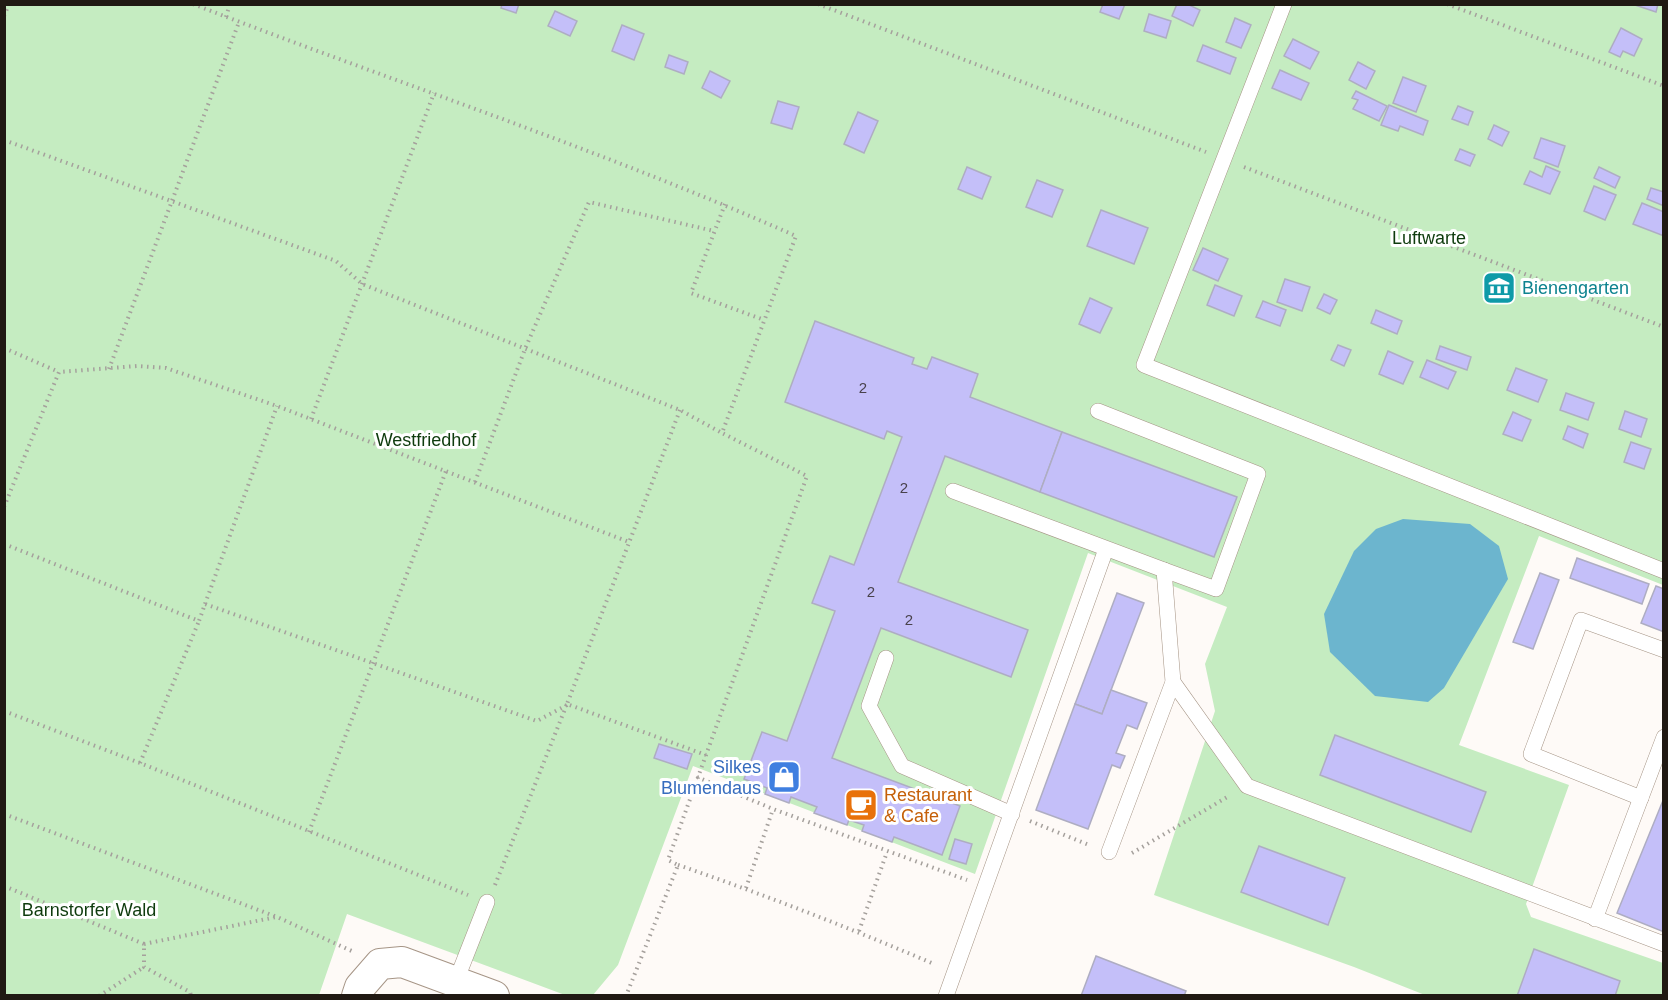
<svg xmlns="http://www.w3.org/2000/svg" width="1668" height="1000" viewBox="0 0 1668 1000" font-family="Arial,sans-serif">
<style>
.green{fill:#c5ecc1}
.water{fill:#6cb5ce}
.building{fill:#c4bff9;stroke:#aeadc2;stroke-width:1.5}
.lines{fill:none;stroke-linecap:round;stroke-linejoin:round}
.lane-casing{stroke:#a69586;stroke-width:16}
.street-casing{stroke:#a69586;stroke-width:32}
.path{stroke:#a5a09c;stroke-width:4;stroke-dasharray:1.5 4.5;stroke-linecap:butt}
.lane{stroke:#fff;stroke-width:15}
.street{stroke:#fff;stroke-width:30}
.labels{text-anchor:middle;stroke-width:6;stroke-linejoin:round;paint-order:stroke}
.number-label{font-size:15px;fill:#49424c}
.park-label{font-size:18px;fill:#0e3b0d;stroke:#fff}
.culture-label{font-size:18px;fill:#0d838f;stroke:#fff;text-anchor:start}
.shop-label{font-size:18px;fill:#366cbe;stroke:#fff;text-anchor:end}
.food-label{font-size:18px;fill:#c56008;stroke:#fff;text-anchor:start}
</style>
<rect width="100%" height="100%" fill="#fefaf7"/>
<path class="green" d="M 5,5 L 1663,5 L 1663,585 L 1539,536 L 1459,745 L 1569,785 L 1526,904 L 1531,917 L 1663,963 L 1663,995 L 1425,995 L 1354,967 L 1154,895 L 1215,711 L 1205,664 L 1227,607 L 1088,553 L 975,874 L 693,766 L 618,965 L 593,995 L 565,995 L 347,914 L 319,995 L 5,996 Z"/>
<path class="water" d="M 1403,519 L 1470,524 L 1499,546 L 1508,579 L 1444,688 L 1428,702 L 1375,696 L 1330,652 L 1324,614 L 1354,551 L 1376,529 Z"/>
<g class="building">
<path d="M 502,4 L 519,4 L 516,13 L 501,8 Z"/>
<path d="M 1103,4 L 1125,4 L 1119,19 L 1100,12 Z"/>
<path d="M 1177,4 L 1187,4 L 1200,10 L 1193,26 L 1172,16 Z"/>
<path d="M 1632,4 L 1658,4 L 1656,12 Z"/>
<path d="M 555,11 L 577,21 L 570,36 L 548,26 Z"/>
<path d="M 1149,14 L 1171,21 L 1166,38 L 1144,31 Z"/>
<path d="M 1235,18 L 1251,25 L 1241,48 L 1226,42 Z"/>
<path d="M 622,25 L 644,34 L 634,60 L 612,51 Z"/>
<path d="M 1621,28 L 1642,39 L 1634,56 L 1623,51 L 1620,57 L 1609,52 Z"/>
<path d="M 1293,39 L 1319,52 L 1310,69 L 1284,56 Z"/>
<path d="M 1203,45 L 1236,58 L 1230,74 L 1197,61 Z"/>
<path d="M 669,55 L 688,62 L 684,74 L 665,67 Z"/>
<path d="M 1358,62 L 1375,71 L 1366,89 L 1349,80 Z"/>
<path d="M 1280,70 L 1309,83 L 1301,100 L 1272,88 Z"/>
<path d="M 710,71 L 730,81 L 721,98 L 702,88 Z"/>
<path d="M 1403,77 L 1426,86 L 1416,112 L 1393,103 Z"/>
<path d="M 1356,91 L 1387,106 L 1379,121 L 1353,109 L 1358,100 L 1352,98 Z"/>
<path d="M 778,101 L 799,107 L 792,129 L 771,123 Z"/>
<path d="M 1389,105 L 1428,121 L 1423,135 L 1400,126 L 1398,131 L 1381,125 Z"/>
<path d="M 1458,106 L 1473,112 L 1468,125 L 1452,119 Z"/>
<path d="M 858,112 L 878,121 L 864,153 L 844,144 Z"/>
<path d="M 1494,125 L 1509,132 L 1502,146 L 1488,139 Z"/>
<path d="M 1541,138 L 1565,146 L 1558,167 L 1534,158 Z"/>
<path d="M 1460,149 L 1475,155 L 1470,166 L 1455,160 Z"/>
<path d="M 1546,166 L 1560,172 L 1550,194 L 1524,184 L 1530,171 L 1542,177 Z"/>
<path d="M 967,167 L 991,177 L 982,199 L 958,189 Z"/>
<path d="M 1599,167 L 1620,177 L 1615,188 L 1594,178 Z"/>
<path d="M 1037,180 L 1063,190 L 1052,217 L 1026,207 Z"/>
<path d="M 1594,186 L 1616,195 L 1605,220 L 1584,211 Z"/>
<path d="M 1651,188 L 1664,192 L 1664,206 L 1647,199 Z"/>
<path d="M 1642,203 L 1664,212 L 1664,236 L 1633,224 Z"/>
<path d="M 1101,210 L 1148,228 L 1134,264 L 1087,246 Z"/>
<path d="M 1203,248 L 1228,259 L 1218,281 L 1193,270 Z"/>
<path d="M 1285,279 L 1310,287 L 1302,311 L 1277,302 Z"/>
<path d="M 1215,285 L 1242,296 L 1234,316 L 1207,305 Z"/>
<path d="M 1324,294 L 1337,300 L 1330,314 L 1317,308 Z"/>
<path d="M 1090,298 L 1112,308 L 1100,333 L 1079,324 Z"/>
<path d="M 1263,301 L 1286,310 L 1280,326 L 1256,317 Z"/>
<path d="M 1376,310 L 1402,321 L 1397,334 L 1371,323 Z"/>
<path d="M 815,321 L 914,358 L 912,364 L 927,369 L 932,357 L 978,374 L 970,397 L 1062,432 L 1040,492 L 945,456 L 898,582 L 1028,630 L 1011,677 L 881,628 L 832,758 L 960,806 L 942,855 L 894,837 L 892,842 L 862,831 L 864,825 L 849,820 L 847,825 L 814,813 L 817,807 L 791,797 L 789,803 L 765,794 L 767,788 L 744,779 L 762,732 L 787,741 L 835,611 L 812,603 L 830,556 L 854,565 L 902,437 L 887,431 L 884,439 L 785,402 Z"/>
<path d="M 1338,345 L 1351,350 L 1344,366 L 1331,360 Z"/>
<path d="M 1440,346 L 1471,357 L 1467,370 L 1436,359 Z"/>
<path d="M 1388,351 L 1413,362 L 1403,384 L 1379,374 Z"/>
<path d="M 1427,360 L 1456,372 L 1448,389 L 1420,377 Z"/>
<path d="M 1516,368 L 1547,380 L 1538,402 L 1507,390 Z"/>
<path d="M 1566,393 L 1594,403 L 1588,420 L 1560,410 Z"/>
<path d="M 1625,411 L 1647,419 L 1641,437 L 1619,429 Z"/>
<path d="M 1513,412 L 1531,420 L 1522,441 L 1503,434 Z"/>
<path d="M 1568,426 L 1588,434 L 1583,448 L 1563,439 Z"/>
<path d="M 1062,432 L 1237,497 L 1214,557 L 1040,492 Z"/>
<path d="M 1631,442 L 1651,449 L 1644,469 L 1624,462 Z"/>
<path d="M 1577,558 L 1649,584 L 1642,604 L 1570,578 Z"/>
<path d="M 1540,573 L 1559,580 L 1533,649 L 1513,642 Z"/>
<path d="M 1656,586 L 1664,589 L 1664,632 L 1641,623 Z"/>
<path d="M 1117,593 L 1144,603 L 1102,714 L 1075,704 Z"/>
<path d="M 1111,690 L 1147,703 L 1137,729 L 1127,725 L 1116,753 L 1125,756 L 1120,768 L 1112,765 L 1088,829 L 1036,810 L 1075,704 L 1102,714 Z"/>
<path d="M 1335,735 L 1486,792 L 1471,832 L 1320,775 Z"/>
<path d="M 659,744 L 692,754 L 687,769 L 654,758 Z"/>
<path d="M 1664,798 L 1664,932 L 1617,913 Z"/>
<path d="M 955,839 L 972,844 L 966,864 L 949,859 Z"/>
<path d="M 1259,846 L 1345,878 L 1328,925 L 1241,892 Z"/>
<path d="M 1534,949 L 1620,981 L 1615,996 L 1517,996 Z"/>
<path d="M 1096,956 L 1186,991 L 1184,996 L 1081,996 Z"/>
</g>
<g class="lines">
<defs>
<g id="lane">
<path d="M 1284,4 L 1144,365 L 1664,571"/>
<path d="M 1098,411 L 1258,474 L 1216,589 L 1164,570"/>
<path d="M 953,491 L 1164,570 L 1173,682 L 1109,852"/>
<path d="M 886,658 L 869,706 L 902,766 L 1012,814"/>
<path d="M 1173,682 L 1247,786 L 1664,944"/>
<path d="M 1641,798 L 1531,754 L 1581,620 L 1664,650"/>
<path d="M 1595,919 L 1664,737"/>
<path d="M 456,981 L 487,902"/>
<path d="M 946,996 L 1106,549"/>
</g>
<path id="street" d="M 357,996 L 360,987 L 380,964 L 402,962 L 494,996"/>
</defs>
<use href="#lane" class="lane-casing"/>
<use href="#street" class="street-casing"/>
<g class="path">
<path d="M 193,4 C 394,82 599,149 796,236 L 722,433 L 807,476 L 668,860 L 678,865 L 626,996"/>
<path d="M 818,4 L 1206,152"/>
<path d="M 1447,4 L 1664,86"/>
<path d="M 4,16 L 9,4"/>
<path d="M 226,17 L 230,4"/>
<path d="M 4,140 L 336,261 L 362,284 L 680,410 L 722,433"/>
<path d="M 1244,167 L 1664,327"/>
<path d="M 725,204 L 691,293 L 764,320"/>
<path d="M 4,348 L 59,372"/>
<path d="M 109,369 L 239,22"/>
<path d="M 680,410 L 567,704 L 706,755"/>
<path d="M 311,419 L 434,93"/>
<path d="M 475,482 L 525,349 L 589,202 L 714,231"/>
<path d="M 4,507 L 59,372 L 137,366 L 166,368 L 277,406 L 629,542"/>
<path d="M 4,544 L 199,621 L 205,604 L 537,721 L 567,705"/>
<path d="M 205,604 L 277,406"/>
<path d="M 4,711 L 140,763 L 468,895"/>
<path d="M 140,763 L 199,621"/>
<path d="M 697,777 L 773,809 L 967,880"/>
<path d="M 4,814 L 277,917 L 354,952"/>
<path d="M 1030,821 L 1089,845"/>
<path d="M 309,832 L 446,471"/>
<path d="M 1132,853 L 1229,796"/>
<path d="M 678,865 C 765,895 850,928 934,964"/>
<path d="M 495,885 L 567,704"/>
<path d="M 4,886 L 144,944 L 144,967 L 190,992 L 191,996"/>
<path d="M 746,888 L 773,809"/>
<path d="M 859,931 L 887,852"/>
<path d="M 144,944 L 276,917"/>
<path d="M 99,996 L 144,967"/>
</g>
<use href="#lane" class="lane"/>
<use href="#street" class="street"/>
</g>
<defs>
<symbol id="museum-square" viewBox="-11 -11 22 22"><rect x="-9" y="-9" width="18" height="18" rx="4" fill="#0f9aa8" stroke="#fff"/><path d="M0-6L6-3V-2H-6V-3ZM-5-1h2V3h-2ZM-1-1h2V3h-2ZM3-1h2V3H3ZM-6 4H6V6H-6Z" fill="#fff"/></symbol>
<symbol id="shop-square" viewBox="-11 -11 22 22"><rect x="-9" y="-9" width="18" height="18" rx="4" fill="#3f7fe0" stroke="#fff"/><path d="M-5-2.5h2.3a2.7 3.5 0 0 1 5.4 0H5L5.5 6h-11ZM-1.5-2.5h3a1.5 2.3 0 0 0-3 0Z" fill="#fff"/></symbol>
<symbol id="cafe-square" viewBox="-11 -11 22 22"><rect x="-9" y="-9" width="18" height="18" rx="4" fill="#e8710a" stroke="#fff"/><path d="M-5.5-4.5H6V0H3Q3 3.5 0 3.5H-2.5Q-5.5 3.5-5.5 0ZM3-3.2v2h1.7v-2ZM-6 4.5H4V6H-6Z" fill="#fff"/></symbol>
</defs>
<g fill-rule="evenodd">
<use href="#museum-square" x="1480" y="269" width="38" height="38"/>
<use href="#shop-square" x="765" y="758" width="38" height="38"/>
<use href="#cafe-square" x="842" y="786" width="38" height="38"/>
</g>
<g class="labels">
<g class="number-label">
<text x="863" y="393">2</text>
<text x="904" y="493">2</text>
<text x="871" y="597">2</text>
<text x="909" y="625">2</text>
</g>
<g class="park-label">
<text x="1429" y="244">Luftwarte</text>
<text x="426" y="446">Westfriedhof</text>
<text x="89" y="916">Barnstorfer Wald</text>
</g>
<g class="culture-label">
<text x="1522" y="294">Bienengarten</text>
</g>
<g class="shop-label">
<text x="761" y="773">Silkes<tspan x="761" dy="21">Blumendaus</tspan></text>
</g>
<g class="food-label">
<text x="884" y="801">Restaurant<tspan x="884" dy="21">&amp; Cafe</tspan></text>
</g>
</g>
<rect width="1668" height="1000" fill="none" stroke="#201913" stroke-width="12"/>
</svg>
